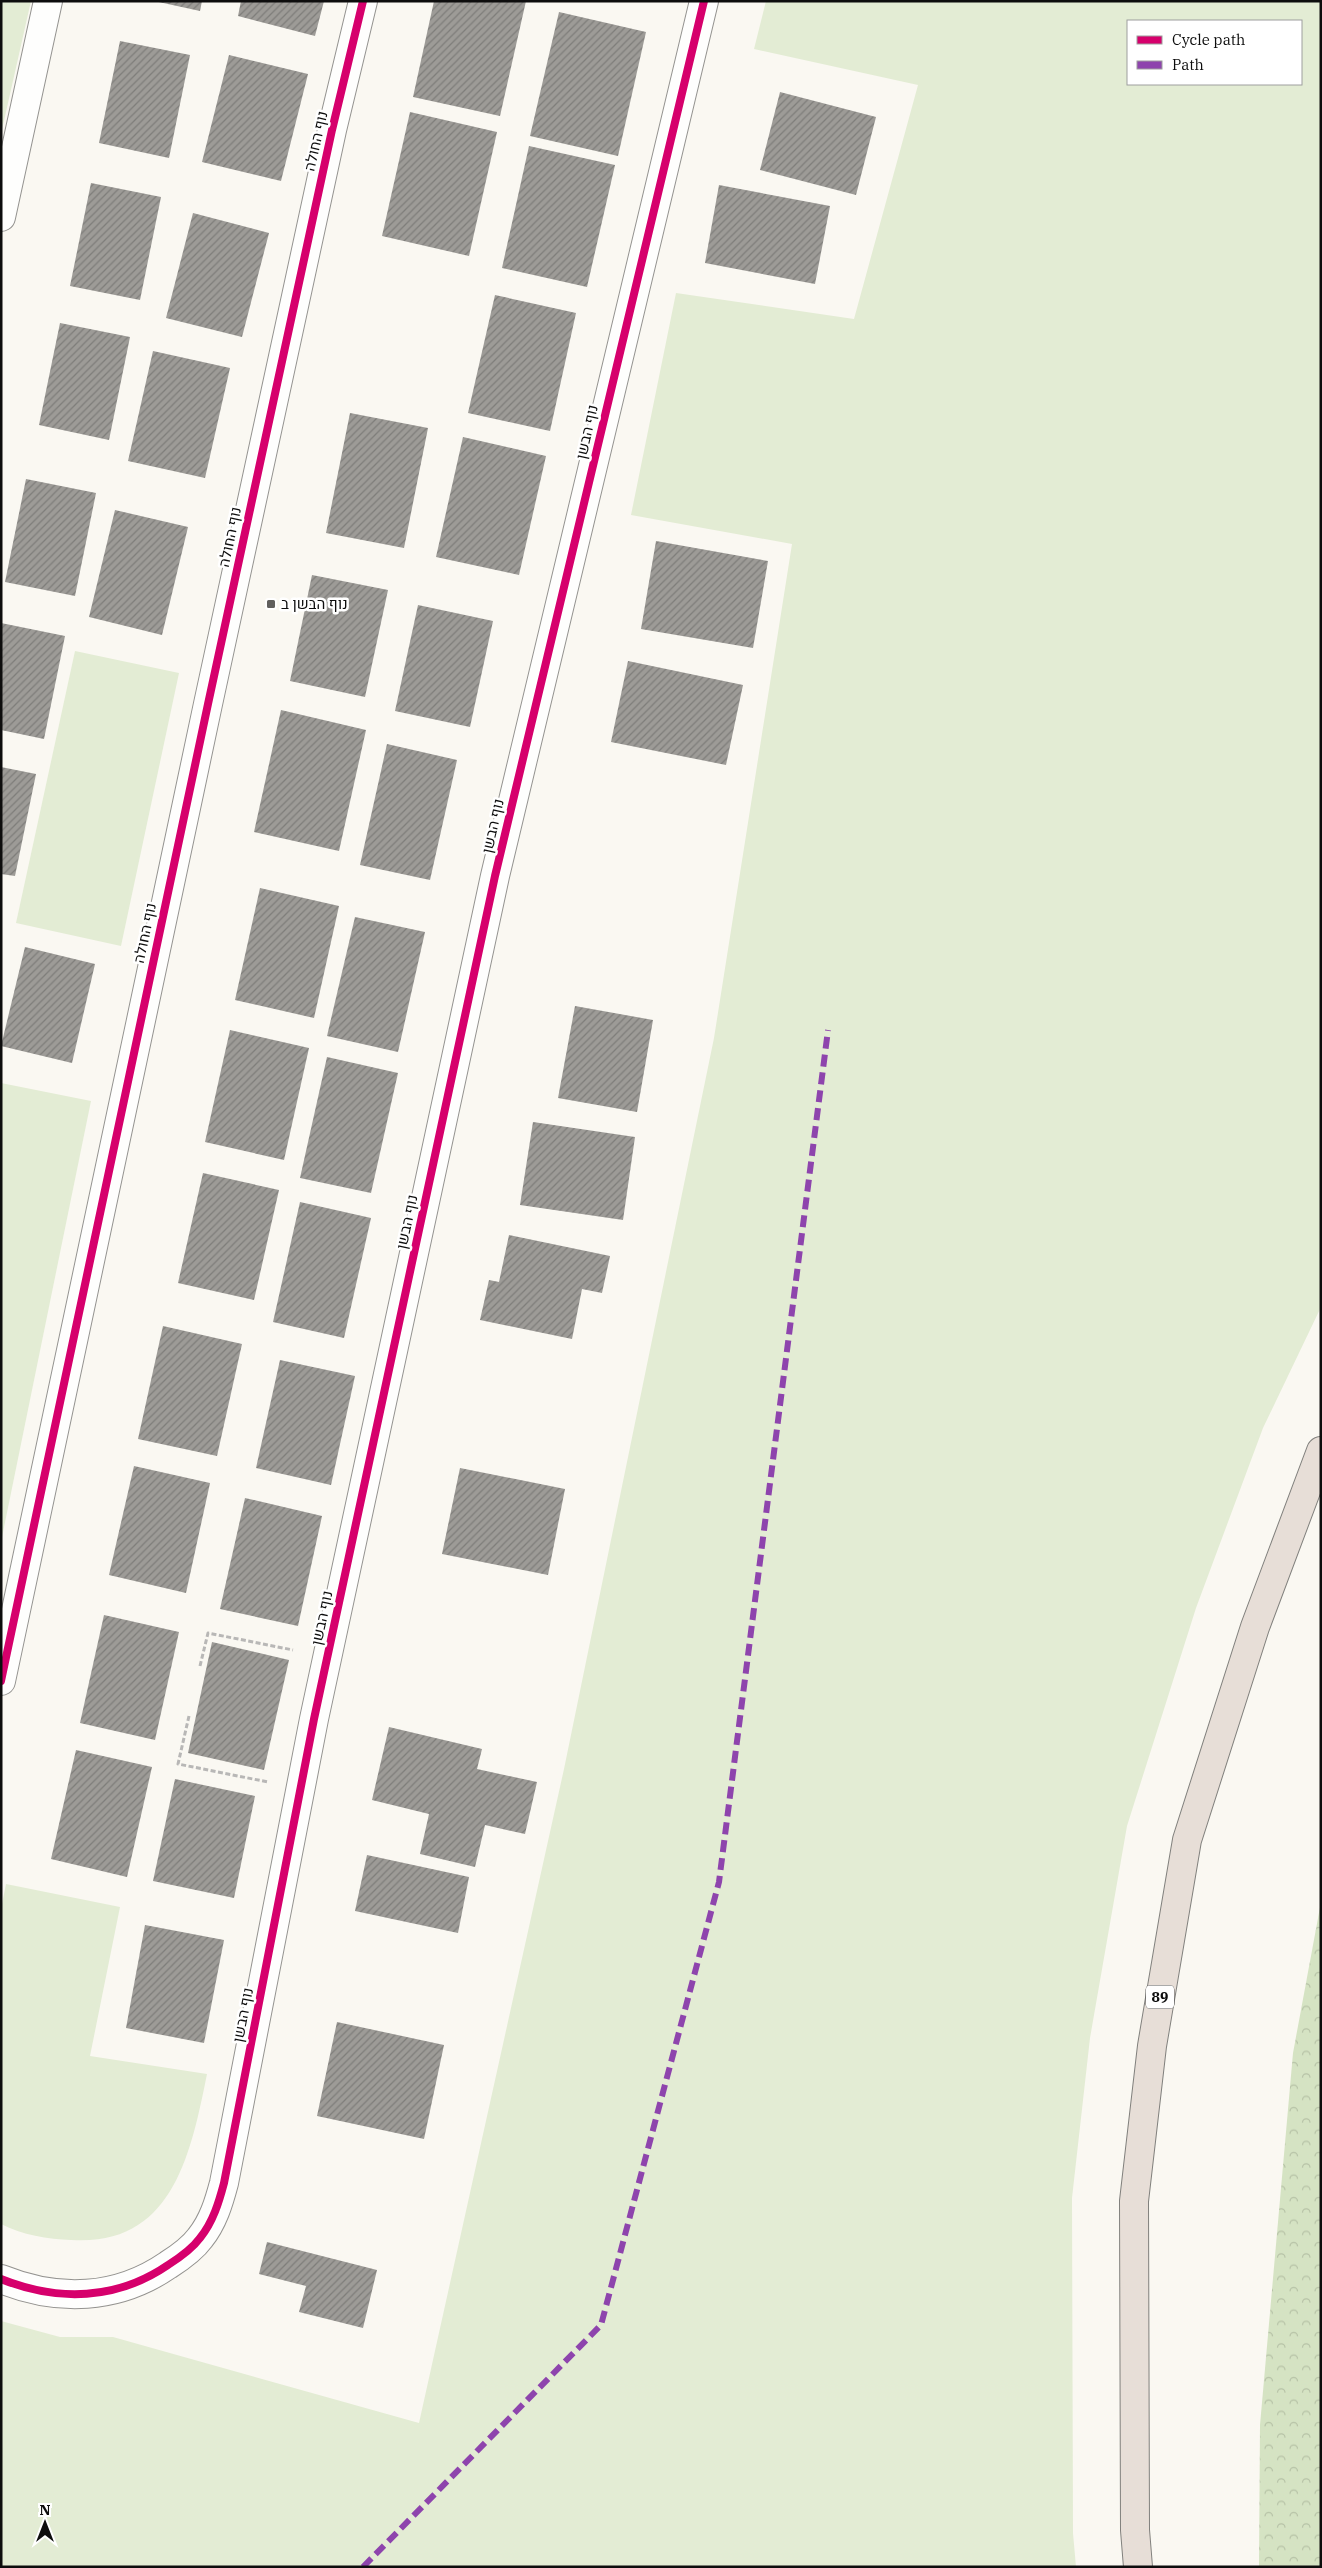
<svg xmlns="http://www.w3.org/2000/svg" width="1322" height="2568" viewBox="0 0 1322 2568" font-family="'IBM Plex Serif',Heebo,serif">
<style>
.grass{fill:#e3ecd4;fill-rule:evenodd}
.forest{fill:url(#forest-crowns)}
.building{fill:url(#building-hatch)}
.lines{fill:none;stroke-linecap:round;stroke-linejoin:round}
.street-casing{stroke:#949390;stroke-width:30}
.highway-casing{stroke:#81807d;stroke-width:30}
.path{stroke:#b8b7b6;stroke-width:3;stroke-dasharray:5 2.5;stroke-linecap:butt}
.street{stroke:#fefefd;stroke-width:28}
.highway{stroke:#e7ded7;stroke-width:28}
.quiet{stroke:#8e44ad;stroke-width:6;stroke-dasharray:12 6;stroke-linecap:butt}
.cycleway-casing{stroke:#fff;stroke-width:11}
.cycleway{stroke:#d6006c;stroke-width:8}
.poi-dot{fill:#605f5d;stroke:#fff;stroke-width:2}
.labels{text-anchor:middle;stroke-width:5;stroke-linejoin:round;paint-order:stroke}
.shield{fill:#fff;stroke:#565656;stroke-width:1}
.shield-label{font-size:14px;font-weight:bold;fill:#0d0d0d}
.street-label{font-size:15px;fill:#0d0d0d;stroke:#fff}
.poi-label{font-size:15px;fill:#0d0d0d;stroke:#fff;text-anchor:start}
</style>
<defs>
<pattern id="forest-crowns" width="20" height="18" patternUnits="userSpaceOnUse" patternTransform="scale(1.25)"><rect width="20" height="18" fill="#d5e3c3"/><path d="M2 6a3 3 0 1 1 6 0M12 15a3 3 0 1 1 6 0" fill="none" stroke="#b6c2a6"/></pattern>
<pattern id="building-hatch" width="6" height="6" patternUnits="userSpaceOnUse" patternTransform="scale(1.25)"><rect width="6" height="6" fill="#9d9b97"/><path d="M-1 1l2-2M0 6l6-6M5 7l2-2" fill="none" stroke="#7e7d7a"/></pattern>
</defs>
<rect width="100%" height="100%" fill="#faf8f2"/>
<g class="grass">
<path d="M 1,1 L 31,1 L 1,134 Z"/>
<path d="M 766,1 L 1321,1 L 1321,1307 L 1263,1428 L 1196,1608 L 1127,1826 L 1090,2038 L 1072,2198 L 1073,2533 L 1076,2567 L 1,2567 L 1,2321 L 60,2337 L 113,2337 L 419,2423 L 564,1769 L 714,1038 L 792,544 L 631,515 L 676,293 L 854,319 L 918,85 L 754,49 ZM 1128,21 L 1301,21 L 1301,84 L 1128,84 Z"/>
<path d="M 75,651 L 179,673 L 121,946 L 16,923 Z"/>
<path d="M 1,1083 L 91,1101 L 1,1542 Z"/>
<path d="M 6,1884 L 120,1907 L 90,2056 L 207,2074 C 191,2153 173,2247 71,2240 C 48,2239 22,2235 1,2224 L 1,1909 Z"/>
</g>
<path class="forest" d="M 1321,1902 L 1321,2567 L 1259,2567 L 1260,2425 L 1293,2053 Z"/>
<g class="building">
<path d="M 154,1 L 202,1 L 200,11 Z"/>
<path d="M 241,1 L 324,1 L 315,36 L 238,16 Z"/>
<path d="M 434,1 L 526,1 L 500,116 L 413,97 Z"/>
<path d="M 559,12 L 646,32 L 618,156 L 530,136 Z"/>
<path d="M 120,41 L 190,55 L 169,158 L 99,143 Z"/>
<path d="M 229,55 L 308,74 L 281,181 L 202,162 Z"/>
<path d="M 780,92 L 876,117 L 856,195 L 760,170 Z"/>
<path d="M 410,112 L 497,132 L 469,256 L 382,236 Z"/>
<path d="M 529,146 L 615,165 L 587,287 L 502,268 Z"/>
<path d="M 91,183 L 161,197 L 140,300 L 70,286 Z"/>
<path d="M 719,185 L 830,206 L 815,284 L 705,263 Z"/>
<path d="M 193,213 L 269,233 L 242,337 L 166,318 Z"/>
<path d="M 495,295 L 576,313 L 550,431 L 468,413 Z"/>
<path d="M 60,323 L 130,337 L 109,440 L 39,425 Z"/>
<path d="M 153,351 L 230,368 L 205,478 L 128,461 Z"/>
<path d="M 350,413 L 428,428 L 404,548 L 326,533 Z"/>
<path d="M 463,437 L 546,456 L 519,575 L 436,557 Z"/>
<path d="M 26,479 L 96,493 L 75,596 L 5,582 Z"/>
<path d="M 115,510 L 188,527 L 162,635 L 89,617 Z"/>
<path d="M 656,541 L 768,561 L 753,648 L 641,629 Z"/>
<path d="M 312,575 L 388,590 L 365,697 L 290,681 Z"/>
<path d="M 418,605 L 493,621 L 470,727 L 395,711 Z"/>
<path d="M 1,623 L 65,636 L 44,739 L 1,730 Z"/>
<path d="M 628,661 L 743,685 L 726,765 L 611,742 Z"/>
<path d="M 281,710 L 366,730 L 339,851 L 254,832 Z"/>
<path d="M 387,744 L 457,760 L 430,880 L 360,865 Z"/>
<path d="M 1,767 L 36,774 L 15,876 L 1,874 Z"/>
<path d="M 260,888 L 339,906 L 314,1018 L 235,1000 Z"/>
<path d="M 355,917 L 425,932 L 398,1052 L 327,1036 Z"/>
<path d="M 25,947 L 95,964 L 72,1063 L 1,1046 Z"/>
<path d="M 575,1006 L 653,1020 L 637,1112 L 558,1098 Z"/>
<path d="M 230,1030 L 309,1048 L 284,1160 L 205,1142 Z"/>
<path d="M 327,1057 L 398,1073 L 371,1193 L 300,1178 Z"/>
<path d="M 533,1122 L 635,1137 L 623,1220 L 520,1205 Z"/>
<path d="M 203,1173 L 279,1190 L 254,1300 L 178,1283 Z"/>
<path d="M 300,1202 L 371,1218 L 344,1338 L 273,1322 Z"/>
<path d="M 509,1235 L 610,1256 L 602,1293 L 582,1289 L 572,1339 L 480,1320 L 489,1280 L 499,1282 Z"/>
<path d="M 163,1326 L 242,1344 L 217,1456 L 138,1439 Z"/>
<path d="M 280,1360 L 355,1376 L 331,1485 L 256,1468 Z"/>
<path d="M 134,1466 L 210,1483 L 186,1593 L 109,1575 Z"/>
<path d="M 460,1468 L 565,1489 L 548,1575 L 442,1554 Z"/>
<path d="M 245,1498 L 322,1516 L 298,1626 L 220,1609 Z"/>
<path d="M 104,1615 L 179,1632 L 155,1740 L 80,1723 Z"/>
<path d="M 212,1642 L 289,1660 L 264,1770 L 188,1753 Z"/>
<path d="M 389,1727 L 482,1749 L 477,1769 L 537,1782 L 525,1834 L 485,1825 L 475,1867 L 420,1854 L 429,1814 L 372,1800 Z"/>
<path d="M 76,1750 L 152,1767 L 127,1877 L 51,1859 Z"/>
<path d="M 175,1779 L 255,1796 L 234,1898 L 153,1881 Z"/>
<path d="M 367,1855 L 469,1877 L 458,1933 L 355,1911 Z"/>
<path d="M 145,1925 L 224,1940 L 204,2043 L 126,2028 Z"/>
<path d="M 337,2022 L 444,2045 L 424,2139 L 317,2116 Z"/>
<path d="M 267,2242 L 377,2270 L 363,2328 L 299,2312 L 306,2286 L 259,2274 Z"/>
</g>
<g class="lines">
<defs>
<g id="street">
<path d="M 1,217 L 48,1"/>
<path d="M 1,1681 L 208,704 L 332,130 L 363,1"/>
<path d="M 1,2279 C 58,2302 117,2300 168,2265 C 179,2258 192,2249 200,2238 C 213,2222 219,2202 224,2183 L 314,1719 L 495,876 L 704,1"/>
</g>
<path id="highway" d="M 1138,2567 L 1135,2530 L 1134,2201 L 1152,2046 L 1187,1840 L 1255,1627 L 1321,1451"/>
</defs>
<use href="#street" class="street-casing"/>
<use href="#highway" class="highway-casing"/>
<g class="path">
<path d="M 200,1666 L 208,1633 L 293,1650"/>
<path d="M 189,1716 L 178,1764 L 268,1782"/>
</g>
<use href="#street" class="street"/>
<use href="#highway" class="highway"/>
<path class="quiet" d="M 363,2567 L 601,2325 L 719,1882 L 828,1030"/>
<defs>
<g id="cycleway">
<path d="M 1,1681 L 208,704 L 332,130 L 363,1"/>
<path d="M 1,2279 C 58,2302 117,2300 168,2265 C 179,2258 192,2249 200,2238 C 213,2222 219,2202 224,2183 L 314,1719 L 495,876 L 704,1"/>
</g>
</defs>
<use href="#cycleway" class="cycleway-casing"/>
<use href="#cycleway" class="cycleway"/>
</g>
<rect class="poi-dot" x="266" y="599" width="10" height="10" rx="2.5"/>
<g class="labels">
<rect class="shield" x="1146" y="1985.5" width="28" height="23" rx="4"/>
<g class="shield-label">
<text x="1160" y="2002">89</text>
</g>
<g class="street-label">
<text transform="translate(316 141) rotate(-77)" y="5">נוף החולה</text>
<text transform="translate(587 432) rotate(-77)" y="5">נוף הבשן</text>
<text transform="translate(230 537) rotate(-78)" y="5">נוף החולה</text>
<text transform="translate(493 826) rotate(-77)" y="5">נוף הבשן</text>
<text transform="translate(145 933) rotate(-78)" y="5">נוף החולה</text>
<text transform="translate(407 1222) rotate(-78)" y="5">נוף הבשן</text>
<text transform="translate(322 1618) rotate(-78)" y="5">נוף הבשן</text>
<text transform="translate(243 2015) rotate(-79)" y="5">נוף הבשן</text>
</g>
<g class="poi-label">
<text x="281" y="609">נוף הבשן ב</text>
</g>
</g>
<rect width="1322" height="2568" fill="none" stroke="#0d0d0d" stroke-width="5"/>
<rect x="1127" y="20" width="175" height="65" fill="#ffffff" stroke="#9e9e9e"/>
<rect x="1137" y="36" width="25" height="8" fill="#d6006c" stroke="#9e9e9e"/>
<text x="1172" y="45" font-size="15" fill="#0d0d0d">Cycle path</text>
<rect x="1137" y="61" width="25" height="8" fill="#8e44ad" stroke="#9e9e9e"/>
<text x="1172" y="70" font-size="15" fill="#0d0d0d">Path</text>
<g transform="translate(45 2523)" stroke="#ffffff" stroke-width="4" paint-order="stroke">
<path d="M0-4L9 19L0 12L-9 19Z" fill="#0d0d0d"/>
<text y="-8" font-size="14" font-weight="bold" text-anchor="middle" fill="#0d0d0d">N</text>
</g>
</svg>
